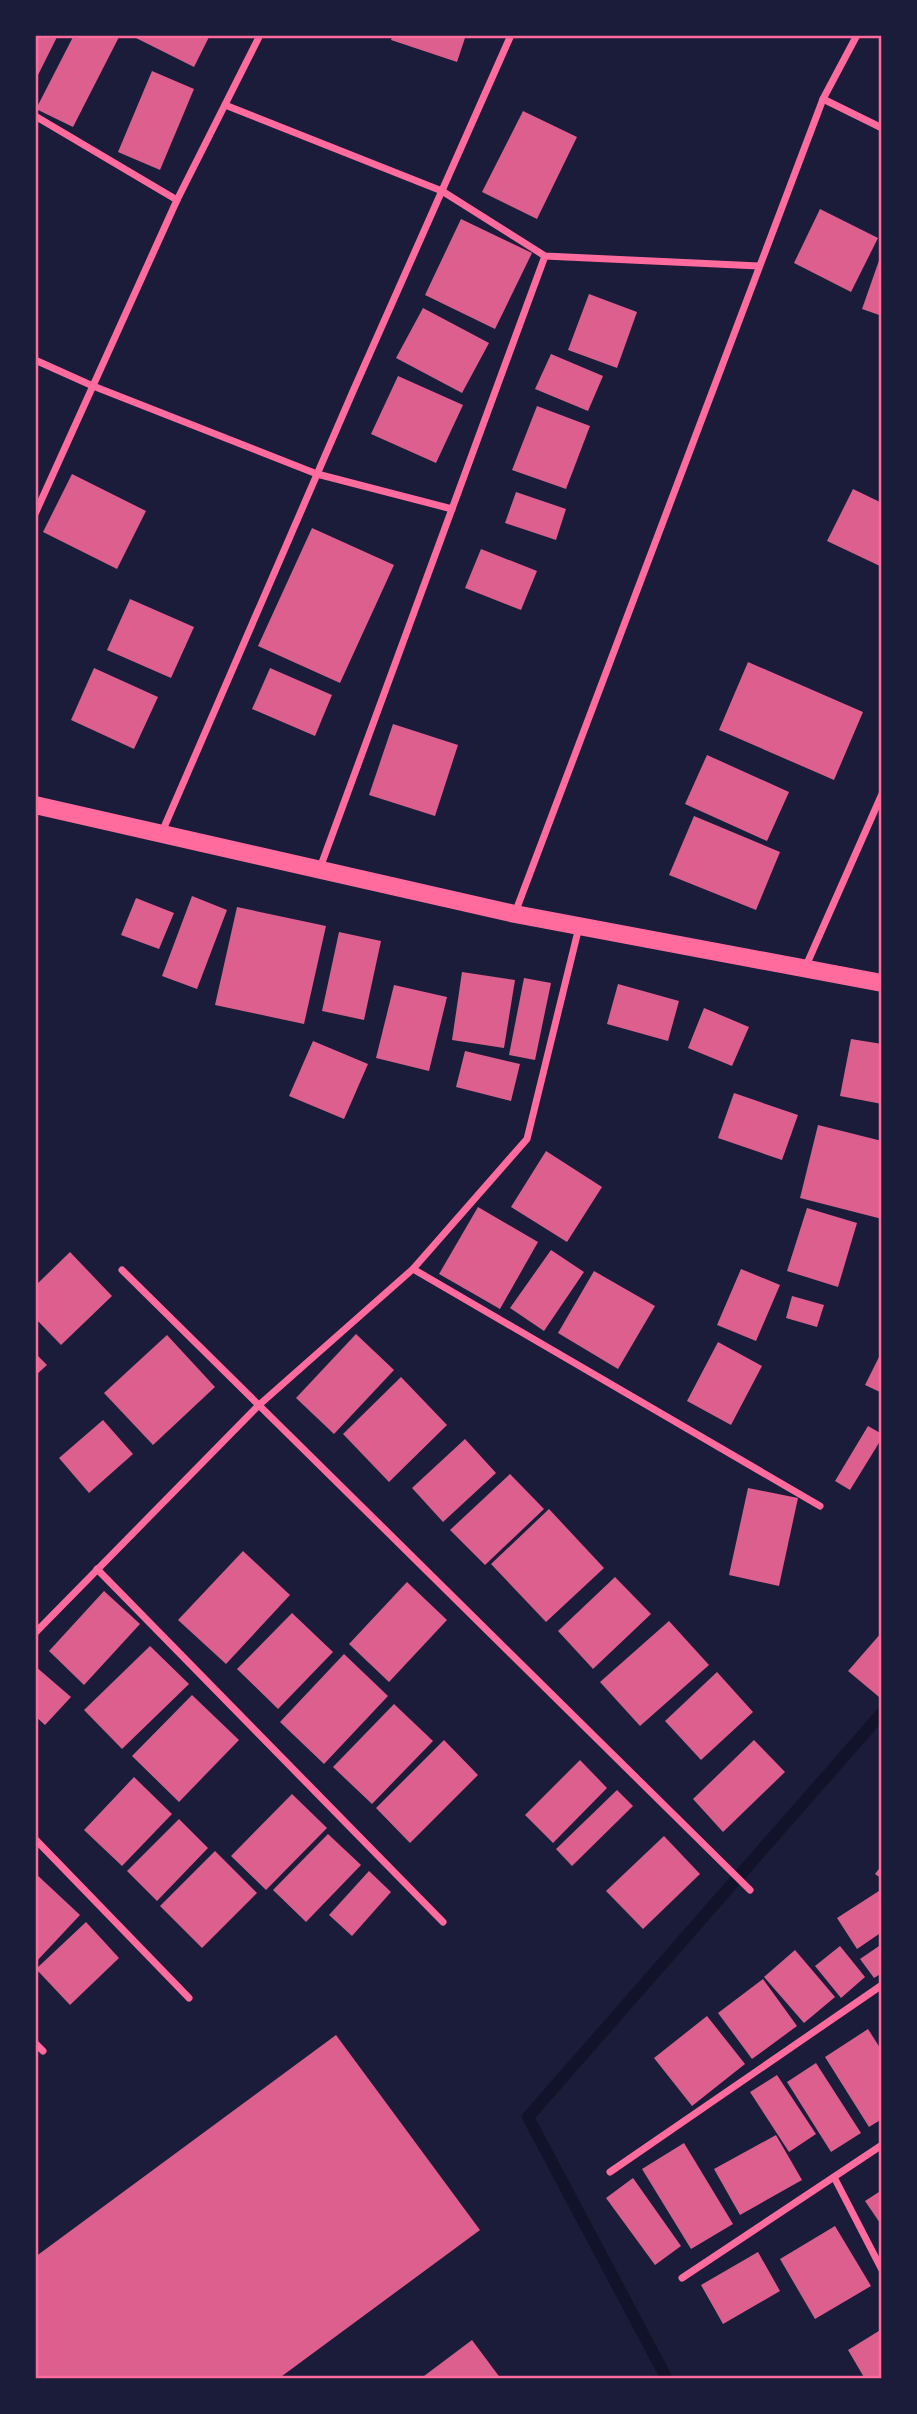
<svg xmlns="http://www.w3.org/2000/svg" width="917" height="2414" viewBox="0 0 917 2414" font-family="Montserrat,sans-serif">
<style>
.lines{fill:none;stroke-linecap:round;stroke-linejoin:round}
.stream{stroke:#12122b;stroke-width:12}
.building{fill:#dd5f8e}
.minor{stroke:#ff6b9d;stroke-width:7}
.primary{stroke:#ff6b9d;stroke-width:18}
.neatline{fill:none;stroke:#ff6b9d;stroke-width:2.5}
</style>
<rect width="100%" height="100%" fill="#1b1b3a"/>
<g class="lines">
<path class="stream" d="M 667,2379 L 528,2117 L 882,1713"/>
</g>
<g class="building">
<path d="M 35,35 L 58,35 L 35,81 Z"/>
<path d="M 74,35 L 115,35 L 119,37 L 73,127 L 36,109 Z"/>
<path d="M 130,35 L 210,35 L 194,67 Z"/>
<path d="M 393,35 L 466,35 L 457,62 L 391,40 Z"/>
<path d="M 152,71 L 194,89 L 160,170 L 118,152 Z"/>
<path d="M 523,111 L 577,137 L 537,219 L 482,192 Z"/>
<path d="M 820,209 L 878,238 L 851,292 L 794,263 Z"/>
<path d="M 461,219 L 532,253 L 495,329 L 425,295 Z"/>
<path d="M 882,252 L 882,316 L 862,309 Z"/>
<path d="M 589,294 L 637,312 L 617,368 L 568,350 Z"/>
<path d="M 423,308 L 489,343 L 462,393 L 396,358 Z"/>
<path d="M 551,354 L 603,376 L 588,411 L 535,389 Z"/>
<path d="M 398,376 L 463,405 L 436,463 L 371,434 Z"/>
<path d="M 537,406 L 590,426 L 566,489 L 512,470 Z"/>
<path d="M 72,474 L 146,511 L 117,569 L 43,532 Z"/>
<path d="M 853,489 L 882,503 L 882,567 L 827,541 Z"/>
<path d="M 516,492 L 566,509 L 556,540 L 505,523 Z"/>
<path d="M 312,528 L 394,565 L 340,683 L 258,646 Z"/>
<path d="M 481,549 L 537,571 L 521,610 L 465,588 Z"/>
<path d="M 130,599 L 194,627 L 171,678 L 107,650 Z"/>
<path d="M 748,662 L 863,712 L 834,780 L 719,730 Z"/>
<path d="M 94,668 L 158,697 L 134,749 L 71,720 Z"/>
<path d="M 270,668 L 332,695 L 315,736 L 252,709 Z"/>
<path d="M 393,724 L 458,745 L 435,816 L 369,795 Z"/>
<path d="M 707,755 L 789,792 L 767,841 L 685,804 Z"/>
<path d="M 694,816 L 780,852 L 756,910 L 669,875 Z"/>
<path d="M 192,896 L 227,910 L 197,989 L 162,976 Z"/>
<path d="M 136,898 L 174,913 L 159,949 L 121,935 Z"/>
<path d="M 237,907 L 326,926 L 304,1024 L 215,1005 Z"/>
<path d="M 339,932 L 381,941 L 364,1020 L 322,1011 Z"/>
<path d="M 462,972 L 515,980 L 504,1048 L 452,1040 Z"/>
<path d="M 524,978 L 551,983 L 535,1060 L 509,1055 Z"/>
<path d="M 618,984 L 679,1001 L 668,1041 L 607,1024 Z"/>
<path d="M 394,985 L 447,997 L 429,1071 L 376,1058 Z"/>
<path d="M 704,1008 L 749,1027 L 732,1066 L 688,1048 Z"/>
<path d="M 851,1039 L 882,1044 L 882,1104 L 840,1096 Z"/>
<path d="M 313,1041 L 368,1064 L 344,1119 L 289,1096 Z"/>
<path d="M 465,1051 L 520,1064 L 511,1101 L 456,1087 Z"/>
<path d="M 734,1093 L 798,1115 L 782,1160 L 718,1138 Z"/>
<path d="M 818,1125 L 882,1141 L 882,1219 L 800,1198 Z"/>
<path d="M 546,1151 L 602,1187 L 567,1242 L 511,1207 Z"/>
<path d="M 478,1207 L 538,1242 L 500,1309 L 439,1274 Z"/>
<path d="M 807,1208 L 857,1223 L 838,1287 L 787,1271 Z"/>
<path d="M 551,1250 L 584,1272 L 544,1331 L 510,1308 Z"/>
<path d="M 70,1252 L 112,1296 L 61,1345 L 35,1318 L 35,1286 Z"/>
<path d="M 741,1269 L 780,1285 L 756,1341 L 717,1325 Z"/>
<path d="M 594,1271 L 655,1306 L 618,1369 L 558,1333 Z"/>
<path d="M 792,1296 L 824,1305 L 817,1327 L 786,1318 Z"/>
<path d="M 356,1334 L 394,1370 L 334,1434 L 296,1398 Z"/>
<path d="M 167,1335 L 215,1387 L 153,1445 L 104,1393 Z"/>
<path d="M 718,1342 L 762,1366 L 731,1425 L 687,1401 Z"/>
<path d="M 882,1351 L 882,1393 L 865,1385 Z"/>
<path d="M 35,1353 L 47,1365 L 35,1376 Z"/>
<path d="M 401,1377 L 447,1425 L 389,1482 L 343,1434 Z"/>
<path d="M 103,1420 L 133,1454 L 89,1493 L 59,1458 Z"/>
<path d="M 868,1426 L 882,1434 L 882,1438 L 850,1490 L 835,1481 Z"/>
<path d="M 465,1439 L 496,1473 L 443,1522 L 412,1488 Z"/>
<path d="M 510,1474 L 544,1509 L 485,1565 L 450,1530 Z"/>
<path d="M 748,1488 L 798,1498 L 779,1586 L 729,1575 Z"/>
<path d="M 549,1509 L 604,1568 L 546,1622 L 491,1564 Z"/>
<path d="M 243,1551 L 290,1595 L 226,1664 L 178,1620 Z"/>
<path d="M 615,1577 L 651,1614 L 593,1669 L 558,1631 Z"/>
<path d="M 407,1582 L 447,1620 L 389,1682 L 349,1644 Z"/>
<path d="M 104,1591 L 140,1624 L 84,1685 L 49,1651 Z"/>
<path d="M 292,1613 L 333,1652 L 278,1709 L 237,1669 Z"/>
<path d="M 669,1621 L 709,1665 L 640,1726 L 600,1682 Z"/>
<path d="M 882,1632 L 882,1694 L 879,1697 L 848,1671 Z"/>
<path d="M 150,1646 L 189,1684 L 122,1749 L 84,1710 Z"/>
<path d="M 344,1654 L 388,1696 L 324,1764 L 280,1722 Z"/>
<path d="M 35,1666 L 71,1697 L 45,1725 L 35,1716 Z"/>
<path d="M 717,1672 L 753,1712 L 701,1760 L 665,1721 Z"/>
<path d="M 192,1695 L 239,1740 L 179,1802 L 132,1756 Z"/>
<path d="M 394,1704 L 433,1741 L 372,1804 L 333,1767 Z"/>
<path d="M 444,1740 L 478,1775 L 410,1843 L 376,1808 Z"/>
<path d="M 754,1740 L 785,1772 L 723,1832 L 693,1799 Z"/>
<path d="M 580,1760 L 607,1788 L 553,1843 L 525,1815 Z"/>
<path d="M 134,1777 L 172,1814 L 122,1866 L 84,1830 Z"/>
<path d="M 617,1790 L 633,1806 L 572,1866 L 556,1849 Z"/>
<path d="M 292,1794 L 327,1828 L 266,1890 L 231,1856 Z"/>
<path d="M 179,1819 L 208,1848 L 157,1901 L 127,1871 Z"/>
<path d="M 328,1834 L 361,1865 L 306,1922 L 273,1890 Z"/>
<path d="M 664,1836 L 700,1874 L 643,1929 L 606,1891 Z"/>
<path d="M 215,1851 L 257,1893 L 202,1948 L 160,1906 Z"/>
<path d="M 882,1865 L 882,1879 L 875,1874 Z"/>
<path d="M 369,1871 L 391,1892 L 352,1936 L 329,1915 Z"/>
<path d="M 35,1873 L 80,1915 L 35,1963 Z"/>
<path d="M 882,1889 L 882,1932 L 857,1949 L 837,1918 Z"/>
<path d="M 86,1922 L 119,1958 L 70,2005 L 36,1969 Z"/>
<path d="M 882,1944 L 882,1973 L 874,1978 L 860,1959 Z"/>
<path d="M 840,1946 L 865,1977 L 841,1998 L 815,1966 Z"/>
<path d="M 795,1950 L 835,1997 L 804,2023 L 764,1977 Z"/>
<path d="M 763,1979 L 797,2026 L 752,2059 L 718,2013 Z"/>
<path d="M 707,2016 L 745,2064 L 692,2106 L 654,2058 Z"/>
<path d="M 868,2029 L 882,2051 L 882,2119 L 869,2127 L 825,2057 Z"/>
<path d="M 336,2035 L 480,2230 L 278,2379 L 35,2379 L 35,2257 Z"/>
<path d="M 816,2063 L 861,2133 L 831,2152 L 787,2082 Z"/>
<path d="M 777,2075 L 816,2134 L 789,2152 L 750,2092 Z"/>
<path d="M 776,2135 L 802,2180 L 740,2215 L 714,2169 Z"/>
<path d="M 684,2143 L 733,2224 L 691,2249 L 642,2169 Z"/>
<path d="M 633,2178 L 681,2246 L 655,2265 L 606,2198 Z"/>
<path d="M 882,2190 L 882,2226 L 865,2201 Z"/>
<path d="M 835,2226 L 871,2286 L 815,2319 L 780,2259 Z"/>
<path d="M 758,2252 L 780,2291 L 723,2324 L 701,2285 Z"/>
<path d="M 882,2329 L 882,2379 L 865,2379 L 848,2350 Z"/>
<path d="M 472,2340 L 501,2379 L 420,2379 Z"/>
</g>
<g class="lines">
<g class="minor">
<path d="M 823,99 L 882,128"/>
<path d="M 225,105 L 442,191 L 545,256 L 759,266"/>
<path d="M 35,116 L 177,200"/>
<path d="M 35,360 L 93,386 L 317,474 L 452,509"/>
<path d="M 35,514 L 177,200 L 260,35"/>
<path d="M 162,832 L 354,389 L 511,35"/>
<path d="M 320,868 L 545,256"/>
<path d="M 515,913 L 823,99 L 857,35"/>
<path d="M 805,968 L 882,794"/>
<path d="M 413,1269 L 820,1506"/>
<path d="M 122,1270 L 750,1890"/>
<path d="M 97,1569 L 443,1922"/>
<path d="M 35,1633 L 259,1405 L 413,1269 L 527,1139 L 579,927"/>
<path d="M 35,1839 L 189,1998"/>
<path d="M 35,2043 L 43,2051"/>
<path d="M 610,2172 L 882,1985"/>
<path d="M 834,2177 L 882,2270"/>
<path d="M 682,2278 L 882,2145"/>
</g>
<path class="primary" d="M 35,805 L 515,914 L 882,983"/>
</g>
<rect width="917" height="2414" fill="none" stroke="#1b1b3a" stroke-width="74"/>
<rect x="37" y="37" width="843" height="2340" class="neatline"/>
</svg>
